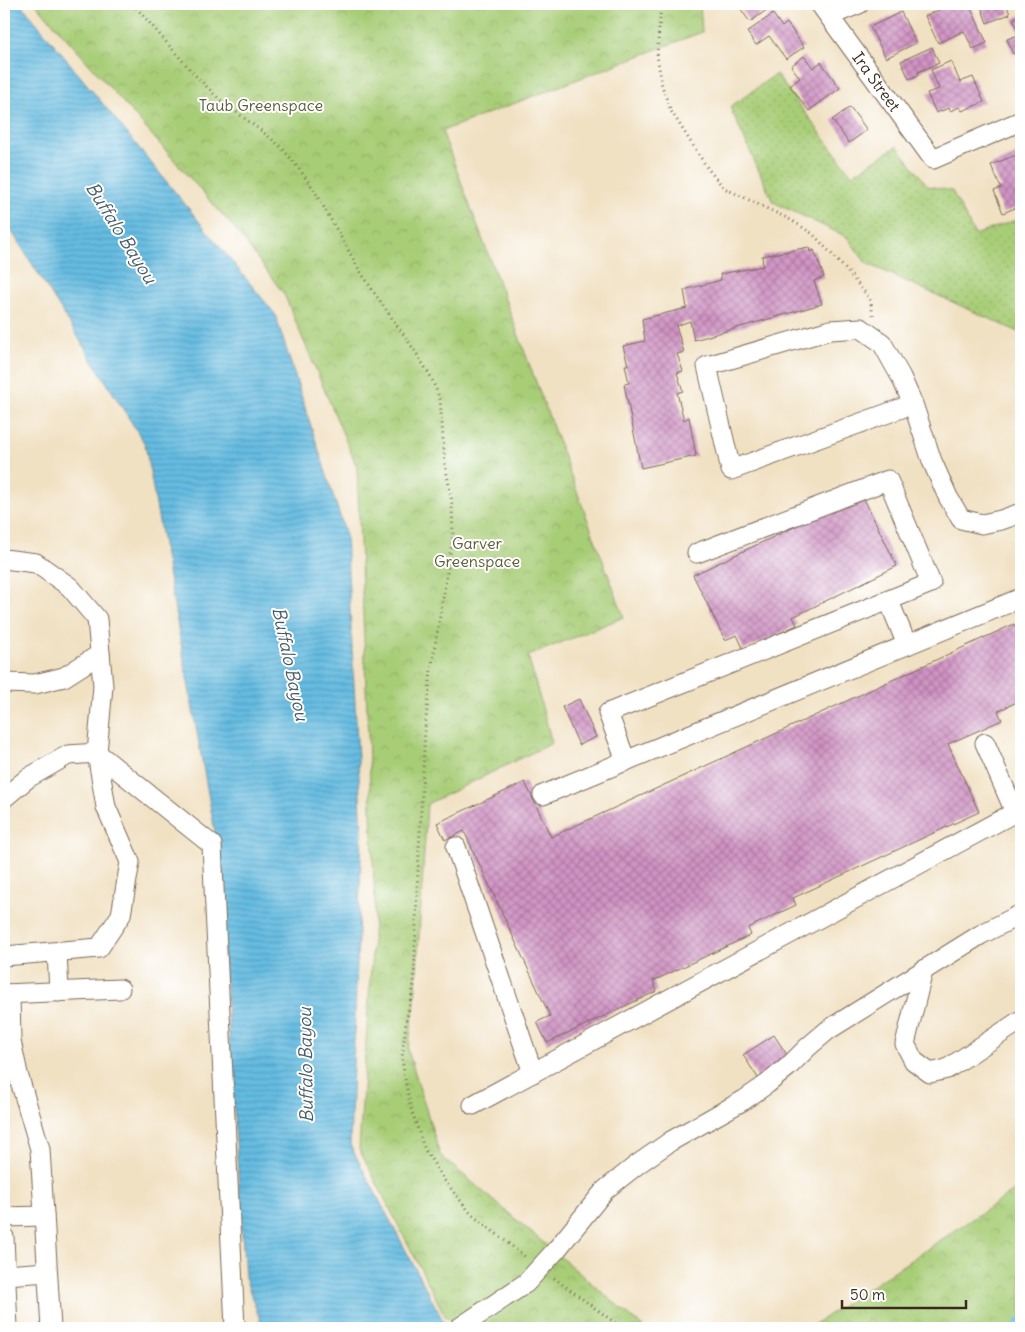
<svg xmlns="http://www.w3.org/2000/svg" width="1025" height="1332" viewBox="0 0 1025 1332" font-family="Delius,sans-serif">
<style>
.grass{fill:url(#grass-dots);stroke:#727c4a}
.park{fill:url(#park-crowns);stroke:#727c4a}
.water{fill:url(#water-rules);stroke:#507380}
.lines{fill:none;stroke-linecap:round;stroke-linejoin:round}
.stream{stroke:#65bce2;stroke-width:5}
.building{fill:url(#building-cross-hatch)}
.minor-casing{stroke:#7b6a58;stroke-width:21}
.path{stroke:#7b6a58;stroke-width:3;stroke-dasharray:1 4;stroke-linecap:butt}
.minor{stroke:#fff;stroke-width:19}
.labels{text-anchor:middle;stroke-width:4;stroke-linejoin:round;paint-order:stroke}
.street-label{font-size:16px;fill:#3b2a1e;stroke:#fff}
.park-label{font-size:16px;fill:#5c5b39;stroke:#fff}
.water-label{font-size:18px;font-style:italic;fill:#4a5d63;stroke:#fff}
</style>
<defs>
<pattern id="grass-dots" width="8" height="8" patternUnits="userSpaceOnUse" patternTransform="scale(1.25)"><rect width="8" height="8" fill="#a8cd77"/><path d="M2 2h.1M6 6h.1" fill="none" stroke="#92b066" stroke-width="1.8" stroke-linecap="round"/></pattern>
<pattern id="park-crowns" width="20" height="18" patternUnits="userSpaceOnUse" patternTransform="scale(1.25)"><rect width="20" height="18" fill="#a8cd77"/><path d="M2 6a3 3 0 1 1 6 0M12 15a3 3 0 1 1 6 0" fill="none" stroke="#92b066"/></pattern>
<pattern id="water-rules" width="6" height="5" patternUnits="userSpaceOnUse" patternTransform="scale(1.25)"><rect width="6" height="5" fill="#65bce2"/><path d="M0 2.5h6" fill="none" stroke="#5499b7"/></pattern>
<pattern id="building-cross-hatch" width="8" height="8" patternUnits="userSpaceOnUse" patternTransform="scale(1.25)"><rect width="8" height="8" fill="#d093c4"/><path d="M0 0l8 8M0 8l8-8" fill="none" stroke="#aa789f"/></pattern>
</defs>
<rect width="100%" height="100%" fill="#fff"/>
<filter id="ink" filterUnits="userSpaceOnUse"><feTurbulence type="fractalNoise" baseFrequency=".02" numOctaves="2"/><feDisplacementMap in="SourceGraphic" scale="10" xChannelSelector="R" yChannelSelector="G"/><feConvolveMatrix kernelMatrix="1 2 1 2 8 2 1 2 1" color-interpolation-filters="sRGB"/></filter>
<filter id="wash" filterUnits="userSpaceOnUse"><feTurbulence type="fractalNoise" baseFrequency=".0096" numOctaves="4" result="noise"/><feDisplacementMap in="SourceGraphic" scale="20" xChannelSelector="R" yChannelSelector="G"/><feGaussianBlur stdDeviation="1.12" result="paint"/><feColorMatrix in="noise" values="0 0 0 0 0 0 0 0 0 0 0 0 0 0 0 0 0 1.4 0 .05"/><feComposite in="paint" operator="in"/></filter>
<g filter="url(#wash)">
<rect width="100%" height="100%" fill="#f1e1c3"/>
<path class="grass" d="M 776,74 L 852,175 L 897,146 L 928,186 L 952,191 L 975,235 L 1021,218 L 1021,333 L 866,263 L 847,237 L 773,202 L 730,107 Z"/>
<g class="park">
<path d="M 36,4 L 700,4 L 702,32 L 442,131 L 624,617 L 528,656 L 552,743 L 427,804 L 415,1001 L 408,1050 L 440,1155 L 644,1328 L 464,1328 L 445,1316 L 359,1149 L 375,906 L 357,467 L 284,294 L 236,230 Z"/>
<path d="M 1021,1186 L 1021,1328 L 809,1328 L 1014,1191 Z"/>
</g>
<path class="water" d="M 4,4 L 21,4 L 275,314 L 346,535 L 362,833 L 350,1145 L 447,1328 L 263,1328 L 245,1278 L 216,838 L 145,444 L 4,219 Z"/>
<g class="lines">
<path class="stream" d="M 1014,1328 L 1021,1319"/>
</g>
<g id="blocks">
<g class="building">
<path d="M 737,4 L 775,4 L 750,22 Z"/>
<path d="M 953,4 L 969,4 L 987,43 L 973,49 L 964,31 L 938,43 L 925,16 Z"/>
<path d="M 980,4 L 1006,4 L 1010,14 L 987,23 Z"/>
<path d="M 901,12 L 916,43 L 886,58 L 870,27 Z"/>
<path d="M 773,14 L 782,27 L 787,23 L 804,47 L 786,59 L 769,36 L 756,45 L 747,32 Z"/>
<path d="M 1021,15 L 1021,29 L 1019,31 L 1013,19 Z"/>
<path d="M 1021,34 L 1021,51 L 1013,54 L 1007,39 Z"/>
<path d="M 932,47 L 939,63 L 918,72 L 919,75 L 909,79 L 901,61 Z"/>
<path d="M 804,56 L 813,68 L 821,62 L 840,88 L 809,111 L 790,86 L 800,78 L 791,66 Z"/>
<path d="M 951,61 L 960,82 L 973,77 L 984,102 L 962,111 L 960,107 L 950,111 L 949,108 L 936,113 L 927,93 L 939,89 L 931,70 Z"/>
<path d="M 850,107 L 867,130 L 849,143 L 832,120 Z"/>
<path d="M 1021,153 L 1021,196 L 1017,198 L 1020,206 L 1003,213 L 994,191 L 1001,188 L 991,165 Z"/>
<path d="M 809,247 L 810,252 L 814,250 L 824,277 L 814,281 L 822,304 L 694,340 L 690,321 L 676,326 L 684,352 L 677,354 L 683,371 L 677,373 L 683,391 L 677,393 L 684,420 L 689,417 L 696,456 L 641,468 L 624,384 L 629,383 L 625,365 L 628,365 L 623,346 L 645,341 L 642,319 L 687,308 L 684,290 L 721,280 L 720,274 L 763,266 L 762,256 Z"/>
<path d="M 862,495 L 897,566 L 793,617 L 797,625 L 744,650 L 737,635 L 725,640 L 693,575 Z"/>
<path d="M 1014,624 L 1021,640 L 1021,700 L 998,711 L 1002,720 L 948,744 L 979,812 L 793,898 L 796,905 L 748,928 L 751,935 L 653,981 L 657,991 L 547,1043 L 537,1022 L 550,1016 L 464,831 L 445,840 L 437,823 L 525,782 L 551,837 Z"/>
<path d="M 579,699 L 596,737 L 579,745 L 562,707 Z"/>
<path d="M 774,1035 L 791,1061 L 760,1081 L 743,1055 Z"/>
</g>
</g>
</g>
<g filter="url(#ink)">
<use href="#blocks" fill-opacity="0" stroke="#7b6a58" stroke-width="1"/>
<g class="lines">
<defs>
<g id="minor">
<path id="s1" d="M 820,4 L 933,159 L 1021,121"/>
<path d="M 829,16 L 859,4"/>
<path d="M 913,404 L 731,470 L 707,366 L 830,330 L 861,328 L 882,343 L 901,377 L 913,404 L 932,461 L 948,497 L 961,519 L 982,524 L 1001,520 L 1021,513"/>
<path d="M 4,559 L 36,563 L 70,587 L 97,619 L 103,686 L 97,753 L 106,807 L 130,862 L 121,915 L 99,948 L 4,956"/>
<path d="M 889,601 L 907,645"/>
<path d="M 4,683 L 35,684 L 64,677 L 100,654"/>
<path d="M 985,743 L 1015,812"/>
<path d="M 626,761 L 608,713 L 931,583 L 888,480 L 697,553"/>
<path d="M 543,795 L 1021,598"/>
<path d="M 4,798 L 28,778 L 68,755 L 97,753 L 212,845 L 235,1328"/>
<path d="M 456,847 L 533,1073"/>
<path d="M 57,952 L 59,992"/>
<path d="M 923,971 L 905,1044 L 914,1061 L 930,1073 L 947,1069 L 1021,1020"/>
<path d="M 4,994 L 120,989"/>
<path d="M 10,994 L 11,1041 L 18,1074 L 40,1149 L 51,1328"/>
<path d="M 473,1105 L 1021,809"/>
<path d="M 4,1217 L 44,1216"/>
<path d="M 4,1237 L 8,1328"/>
<path d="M 6,1275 L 47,1272"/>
<path d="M 459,1328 L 526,1283 L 557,1249 L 605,1190 L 638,1164 L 671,1141 L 744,1100 L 767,1084 L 789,1066 L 808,1047 L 828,1030 L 980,935 L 1021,914"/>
</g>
</defs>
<use href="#minor" class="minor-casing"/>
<g class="path">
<path d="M 133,4 L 195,75 L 219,99 L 268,136 L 283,149 L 299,169 L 313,188 L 360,271 L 375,294 L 415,351 L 431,377 L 440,399 L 445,464 L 452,502 L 453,536 L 431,671 L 425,728 L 417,891 L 414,985 L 406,1022 L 402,1058 L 405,1079 L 411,1109 L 425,1150 L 445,1181 L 472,1215 L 527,1258"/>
<path d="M 661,4 L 657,55 L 662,86 L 671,111 L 708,169 L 724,188 L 791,220 L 813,234 L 848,272 L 870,299 L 873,315"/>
<path d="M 554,1278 L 622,1328"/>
</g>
<use href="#minor" class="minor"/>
</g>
</g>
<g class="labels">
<g class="street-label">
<text dy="6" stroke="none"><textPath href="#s1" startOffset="96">Ira Street</textPath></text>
</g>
<g class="park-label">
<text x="261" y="111">Taub Greenspace</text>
<text x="477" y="549">Garver<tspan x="477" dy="18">Greenspace</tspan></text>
</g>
<g class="water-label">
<text transform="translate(121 233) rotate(58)" y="6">Buffalo Bayou</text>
<text transform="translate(290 664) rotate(78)" y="6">Buffalo Bayou</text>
<text transform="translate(306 1065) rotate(-91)" y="6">Buffalo Bayou</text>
</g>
</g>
<rect width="1025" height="1332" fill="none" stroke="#fff" stroke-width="20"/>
<path d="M842 1300v8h124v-8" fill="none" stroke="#3b2a1e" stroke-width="2.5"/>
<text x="850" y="1300" font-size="15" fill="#3b2a1e" stroke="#ffffff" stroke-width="4" paint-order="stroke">50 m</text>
</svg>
